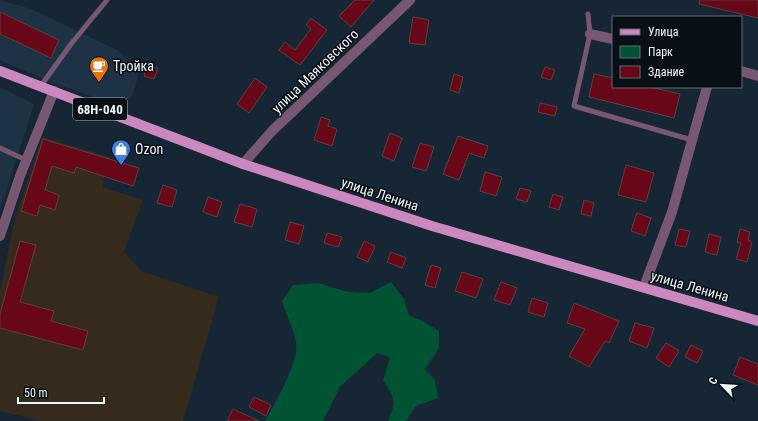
<svg xmlns="http://www.w3.org/2000/svg" width="758" height="421" viewBox="0 0 758 421" font-family="'Roboto Condensed',sans-serif">
<style>
.built{fill:#1d3345}
.industrial{fill:#352a1b}
.green{fill:#005333}
.building{fill:#680717;stroke:#5a4241}
.lines{fill:none;stroke-linecap:round;stroke-linejoin:round}
.service{stroke:#775771;stroke-width:5}
.minor{stroke:#775771;stroke-width:10}
.primary{stroke:#ca88bf;stroke-width:10}
.labels{text-anchor:middle;stroke-width:3;stroke-linejoin:round;paint-order:stroke}
.shield{fill:#080f15;stroke:#a9b1b7;stroke-width:1}
.shield-label{font-size:13px;font-weight:bold;fill:#eef6fd}
.poi-label{font-size:14px;fill:#eef6fd;stroke:#080f15;text-anchor:start}
.street-label{font-size:14px;fill:#eef6fd;stroke:#080f15}
</style>
<rect width="100%" height="100%" fill="#162634"/>
<g class="built">
<path d="M 0,0 L 31,9 L 119,51 L 139,74 L 131,99 L 108,102 L 48,81 L 0,60 Z"/>
<path d="M 0,87 L 34,104 L 0,210 Z"/>
</g>
<path class="industrial" d="M 42,137 L 110,157 L 102,187 L 143,200 L 124,252 L 141,271 L 219,297 L 183,421 L 41,421 L 0,411 L 0,291 L 13,226 Z"/>
<path class="green" d="M 391,282 L 404,299 L 409,316 L 421,320 L 439,331 L 439,348 L 425,369 L 435,380 L 438,398 L 416,406 L 406,421 L 388,421 C 397,401 395,399 383,380 L 390,357 L 377,353 L 340,387 L 323,421 L 265,421 C 275,403 299,363 296,343 C 294,329 286,314 282,301 L 293,285 L 318,283 L 348,292 L 370,293 Z"/>
<g class="building">
<path d="M 355,0 L 374,0 L 351,27 L 339,16 Z"/>
<path d="M 700,0 L 758,0 L 758,18 L 699,4 Z"/>
<path d="M 0,12 L 59,40 L 51,58 L 0,34 Z"/>
<path d="M 413,17 L 429,20 L 425,45 L 409,43 Z"/>
<path d="M 311,18 L 327,30 L 300,65 L 279,50 L 285,42 L 295,50 L 311,29 L 306,25 Z"/>
<path d="M 147,65 L 158,68 L 154,79 L 144,76 Z"/>
<path d="M 545,67 L 555,70 L 551,80 L 541,77 Z"/>
<path d="M 454,74 L 463,77 L 459,93 L 450,90 Z"/>
<path d="M 594,74 L 613,78 L 613,87 L 650,87 L 680,94 L 674,118 L 589,97 Z"/>
<path d="M 255,78 L 267,87 L 249,113 L 237,104 Z"/>
<path d="M 540,103 L 557,107 L 555,116 L 538,112 Z"/>
<path d="M 321,117 L 330,120 L 328,126 L 337,129 L 332,146 L 314,140 Z"/>
<path d="M 390,133 L 402,138 L 394,161 L 382,156 Z"/>
<path d="M 458,136 L 488,146 L 484,158 L 469,153 L 459,180 L 443,174 Z"/>
<path d="M 43,139 L 139,168 L 133,186 L 76,167 L 74,173 L 52,166 L 45,190 L 59,195 L 55,210 L 40,205 L 37,216 L 21,211 Z"/>
<path d="M 420,143 L 434,147 L 426,171 L 412,167 Z"/>
<path d="M 626,165 L 654,173 L 646,202 L 618,195 Z"/>
<path d="M 485,172 L 502,177 L 496,196 L 480,191 Z"/>
<path d="M 163,185 L 177,190 L 172,207 L 157,203 Z"/>
<path d="M 520,188 L 531,191 L 527,202 L 516,199 Z"/>
<path d="M 553,194 L 563,197 L 559,210 L 549,207 Z"/>
<path d="M 208,197 L 222,202 L 217,217 L 203,212 Z"/>
<path d="M 584,200 L 594,203 L 591,216 L 581,214 Z"/>
<path d="M 240,204 L 257,209 L 252,227 L 234,222 Z"/>
<path d="M 637,213 L 651,218 L 645,236 L 631,231 Z"/>
<path d="M 290,222 L 304,226 L 299,244 L 285,240 Z"/>
<path d="M 679,229 L 690,231 L 686,247 L 675,245 Z"/>
<path d="M 740,229 L 750,232 L 748,240 L 752,242 L 747,262 L 736,259 L 741,243 L 737,242 Z"/>
<path d="M 327,233 L 342,237 L 338,247 L 324,243 Z"/>
<path d="M 709,234 L 721,237 L 717,255 L 705,252 Z"/>
<path d="M 20,241 L 36,245 L 20,302 L 54,311 L 51,321 L 88,331 L 83,350 L 0,328 L 0,314 Z"/>
<path d="M 364,241 L 375,246 L 368,262 L 357,257 Z"/>
<path d="M 391,252 L 406,258 L 402,268 L 387,262 Z"/>
<path d="M 431,265 L 441,268 L 435,288 L 425,285 Z"/>
<path d="M 462,272 L 483,279 L 476,298 L 455,291 Z"/>
<path d="M 501,282 L 517,288 L 510,305 L 494,300 Z"/>
<path d="M 532,298 L 548,303 L 544,317 L 528,312 Z"/>
<path d="M 574,303 L 619,321 L 609,343 L 605,341 L 589,367 L 569,356 L 585,329 L 567,323 Z"/>
<path d="M 635,323 L 654,328 L 647,348 L 629,341 Z"/>
<path d="M 666,343 L 679,351 L 669,367 L 656,358 Z"/>
<path d="M 691,345 L 703,351 L 697,363 L 685,357 Z"/>
<path d="M 740,357 L 758,364 L 758,385 L 733,375 Z"/>
<path d="M 254,397 L 271,405 L 266,416 L 249,407 Z"/>
<path d="M 233,409 L 259,421 L 227,421 Z"/>
</g>
<g class="lines">
<g class="service">
<path d="M 588,14 L 590,34 L 574,106 L 692,140"/>
<path d="M 40,87 L 71,44 L 107,0"/>
<path d="M 0,148 L 26,160"/>
</g>
<g class="minor">
<path d="M 590,34 L 613,39"/>
<path d="M 741,71 L 758,76"/>
<path d="M 243,164 L 272,131 L 410,0"/>
<path d="M 0,236 L 20,176 L 54,91"/>
<path d="M 644,287 L 672,212 L 707,87"/>
</g>
<path class="primary" d="M 0,71 L 243,164 L 432,226 L 758,321"/>
</g>
<defs>
<symbol id="cafe-pin" viewBox="-11 -11 22 30"><path d="M0 17L-7.5 6A9.5 9.5 0 1 1 7.5 6Z" fill="#e8710a" stroke="#080f15"/><path d="M-5.5-4.5H6V0H3Q3 3.5 0 3.5H-2.5Q-5.5 3.5-5.5 0ZM3-3.2v2h1.7v-2ZM-6 4.5H4V6H-6Z" fill="#fff"/></symbol>
<symbol id="shop-pin" viewBox="-11 -11 22 30"><path d="M0 17L-7.5 6A9.5 9.5 0 1 1 7.5 6Z" fill="#3f7fe0" stroke="#080f15"/><path d="M-5-2.5h2.3a2.7 3.5 0 0 1 5.4 0H5L5.5 6h-11ZM-1.5-2.5h3a1.5 2.3 0 0 0-3 0Z" fill="#fff"/></symbol>
</defs>
<g fill-rule="evenodd">
<use href="#cafe-pin" x="88" y="55" width="22" height="30"/>
<use href="#shop-pin" x="110" y="138" width="22" height="30"/>
</g>
<g class="labels">
<rect class="shield" x="73" y="98" width="54" height="22" rx="3"/>
<g class="shield-label">
<text x="100" y="114">68Н-040</text>
</g>
<g class="poi-label">
<text x="113" y="71">Тройка</text>
<text x="135" y="154">Ozon</text>
</g>
<g class="street-label">
<text transform="translate(315 71) rotate(-44)" y="5">улица Маяковского</text>
<text transform="translate(380 194) rotate(18)" y="5">улица Ленина</text>
<text transform="translate(690 286) rotate(16)" y="5">улица Ленина</text>
</g>
</g>
<rect x="612" y="16" width="130" height="72" fill="#080f15" stroke="#646b72"/>
<rect x="620" y="29" width="20" height="6" fill="#ca88bf" stroke="#646b72"/>
<text x="648" y="36" font-size="12" fill="#eef6fd">Улица</text>
<rect x="620" y="46" width="20" height="12" fill="#005333" stroke="#646b72"/>
<text x="648" y="56" font-size="12" fill="#eef6fd">Парк</text>
<rect x="620" y="66" width="20" height="12" fill="#680717" stroke="#646b72"/>
<text x="648" y="76" font-size="12" fill="#eef6fd">Здание</text>
<g transform="translate(722 385) rotate(295)" stroke="#080f15" stroke-width="3" paint-order="stroke">
<path d="M0-3L7 15L0 10L-7 15Z" fill="#eef6fd"/>
<text y="-6" font-size="11" font-weight="bold" text-anchor="middle" fill="#eef6fd">С</text>
</g>
<path d="M18 397v6h86v-6" fill="none" stroke="#eef6fd" stroke-width="2"/>
<text x="24" y="397" font-size="12" fill="#eef6fd" stroke="#080f15" stroke-width="3" paint-order="stroke">50 m</text>
</svg>
